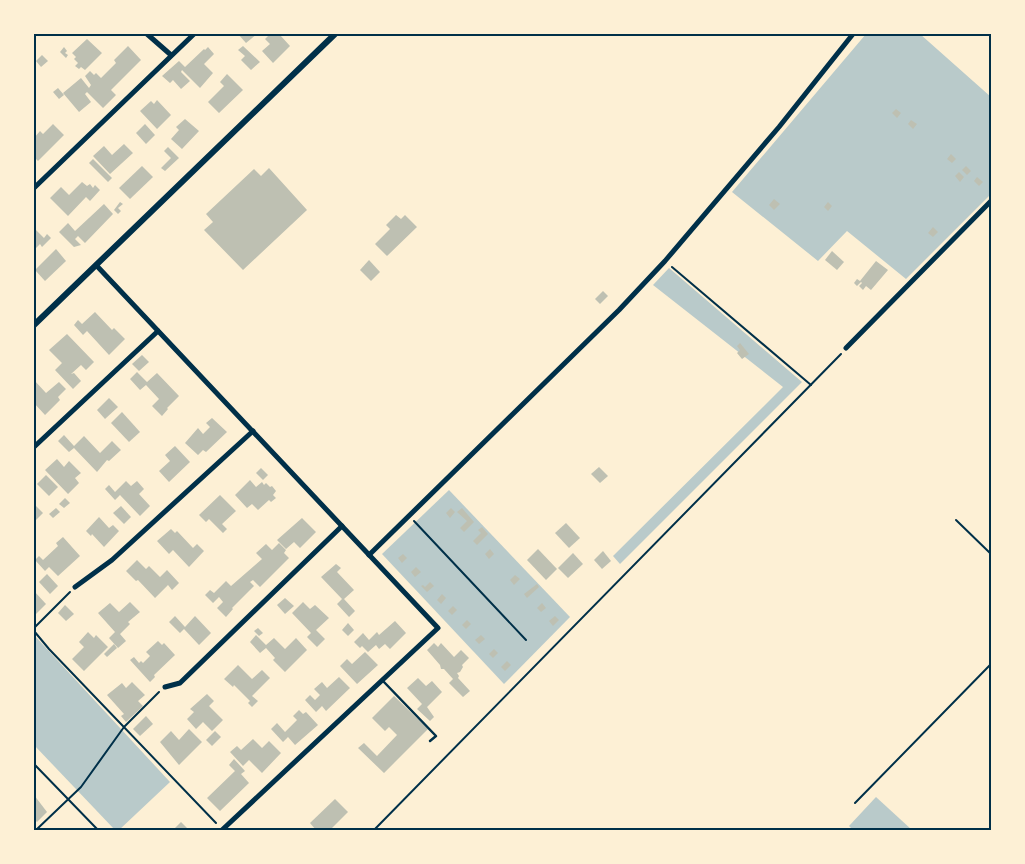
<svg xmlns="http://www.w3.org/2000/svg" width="1025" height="864" viewBox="0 0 1025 864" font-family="'Sofia Sans Condensed',sans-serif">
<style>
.green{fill:#b9caca}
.building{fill:#bec0b2}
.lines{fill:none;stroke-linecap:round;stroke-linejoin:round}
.path{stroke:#003049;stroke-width:2}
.service{stroke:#003049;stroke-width:2.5}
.minor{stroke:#003049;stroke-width:5}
.tertiary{stroke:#003049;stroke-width:6}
.neatline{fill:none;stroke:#003049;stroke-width:2}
</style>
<rect width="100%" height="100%" fill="#fdf0d5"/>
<g class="green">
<path d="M 866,34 L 920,34 L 991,97 L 991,194 L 906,279 L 847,231 L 818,261 L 732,192 Z"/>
<path d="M 669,268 L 802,382 L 620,564 L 613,556 L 783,387 L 653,285 Z"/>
<path d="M 449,490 L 570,617 L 504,684 L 382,554 Z"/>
<path d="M 34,635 L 170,782 L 119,830 L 115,830 L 34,745 Z"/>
<path d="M 876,797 L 912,830 L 853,830 L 849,826 Z"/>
</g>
<g class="building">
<path d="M 238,34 L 257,34 L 246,43 Z"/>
<path d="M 270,34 L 281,34 L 280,35 L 290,46 L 273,63 L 262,51 L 270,44 L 265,39 Z"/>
<path d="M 87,39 L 102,53 L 85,70 L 81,67 L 79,69 L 75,66 L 78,63 L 74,59 L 76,57 L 72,53 Z"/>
<path d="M 128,46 L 141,60 L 111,90 L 116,95 L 103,108 L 87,92 L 85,94 L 91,102 L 79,112 L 63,93 L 81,78 L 89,88 L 91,85 L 85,76 L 90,71 L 94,75 L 96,73 L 101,78 L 116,63 L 114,60 Z"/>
<path d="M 243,46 L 260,62 L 251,70 L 241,60 L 245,56 L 238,50 Z"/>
<path d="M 64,47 L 67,51 L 65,53 L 68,55 L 66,58 L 60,52 Z"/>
<path d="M 208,47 L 214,54 L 204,64 L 213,73 L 200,88 L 182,70 L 181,72 L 190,81 L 181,89 L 173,80 L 170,83 L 162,76 L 179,61 L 185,67 L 204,49 L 205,50 Z"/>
<path d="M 42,55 L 48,61 L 41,67 L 36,61 Z"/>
<path d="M 227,74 L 243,90 L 219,113 L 208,102 L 224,86 L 220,82 Z"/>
<path d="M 58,88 L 64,95 L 59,99 L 53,92 Z"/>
<path d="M 157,100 L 171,115 L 157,129 L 140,111 L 151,101 L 154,104 Z"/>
<path d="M 896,109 L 901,113 L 897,118 L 892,113 Z"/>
<path d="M 185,119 L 199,131 L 182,149 L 171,139 L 179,130 L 176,127 Z"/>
<path d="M 911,120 L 917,124 L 913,129 L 908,124 Z"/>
<path d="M 53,124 L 64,135 L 38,161 L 34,157 L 34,138 L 40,131 L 43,134 Z"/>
<path d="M 145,124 L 155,135 L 146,144 L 136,133 Z"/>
<path d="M 124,144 L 133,153 L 110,174 L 93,156 L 104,146 L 112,155 Z"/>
<path d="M 168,147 L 179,158 L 165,171 L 161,168 L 171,158 L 164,151 Z"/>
<path d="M 951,154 L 956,159 L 952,163 L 947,159 Z"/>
<path d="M 93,159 L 112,178 L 108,182 L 89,163 Z"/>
<path d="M 142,166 L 153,177 L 130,199 L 119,188 Z"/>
<path d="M 966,166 L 971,171 L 967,175 L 962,170 Z"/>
<path d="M 269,168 L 307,210 L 243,270 L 204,230 L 213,222 L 206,214 L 254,169 L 261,176 Z"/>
<path d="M 959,172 L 964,177 L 960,182 L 955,176 Z"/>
<path d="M 977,177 L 983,182 L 979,186 L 974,181 Z"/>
<path d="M 82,182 L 87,186 L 90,184 L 93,188 L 95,185 L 100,190 L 90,201 L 86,197 L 68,216 L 50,198 L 61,187 L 69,195 Z"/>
<path d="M 774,199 L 780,204 L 774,210 L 769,205 Z"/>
<path d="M 120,202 L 123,204 L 118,208 L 121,211 L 118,214 L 114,210 Z"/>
<path d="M 828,202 L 832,206 L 828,211 L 824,207 Z"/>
<path d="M 104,204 L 113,214 L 85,243 L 78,236 L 75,239 L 81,245 L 74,247 L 59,232 L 68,223 L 75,231 Z"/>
<path d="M 396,215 L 401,219 L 405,215 L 417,227 L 387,256 L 375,244 L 390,229 L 386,225 Z"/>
<path d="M 933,227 L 938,232 L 933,237 L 928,233 Z"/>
<path d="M 34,228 L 44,238 L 47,234 L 51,238 L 42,247 L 40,244 L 34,250 Z"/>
<path d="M 56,249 L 66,261 L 45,281 L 35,270 Z"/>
<path d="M 832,251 L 844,262 L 837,270 L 825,260 Z"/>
<path d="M 369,260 L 380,272 L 371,281 L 360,270 Z"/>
<path d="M 876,261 L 888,270 L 871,290 L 866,286 L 863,290 L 859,286 L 862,283 L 861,282 L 857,286 L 854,283 L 857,279 L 860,281 Z"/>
<path d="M 603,291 L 608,296 L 600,304 L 595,299 Z"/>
<path d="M 95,312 L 112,330 L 114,328 L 125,339 L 109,355 L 87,331 L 83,335 L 74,325 L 78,320 L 82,324 Z"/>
<path d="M 67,334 L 94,362 L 86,370 L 81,365 L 71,374 L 74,373 L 81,381 L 73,389 L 55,370 L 62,363 L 49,350 Z"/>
<path d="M 740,343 L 749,354 L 742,359 L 737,353 L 740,350 L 737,346 Z"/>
<path d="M 142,355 L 149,362 L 139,371 L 132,364 Z"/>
<path d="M 137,372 L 147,382 L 157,373 L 179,396 L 167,408 L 168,409 L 162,416 L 152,406 L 159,399 L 146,385 L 140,390 L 130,379 Z"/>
<path d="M 34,380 L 46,393 L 59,382 L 66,389 L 58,397 L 60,400 L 45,415 L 34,403 Z"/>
<path d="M 109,398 L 118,407 L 105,419 L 97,410 Z"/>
<path d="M 122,412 L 140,432 L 129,442 L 111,423 Z"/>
<path d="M 212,418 L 227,432 L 206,452 L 203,450 L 198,455 L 185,443 L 198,428 L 203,434 L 210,427 L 206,423 Z"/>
<path d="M 64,435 L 74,446 L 84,436 L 100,453 L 112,441 L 121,450 L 109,461 L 107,460 L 97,472 L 74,448 L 69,452 L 58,441 Z"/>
<path d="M 175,446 L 190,462 L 169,482 L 159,471 L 170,461 L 165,455 Z"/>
<path d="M 57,459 L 64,467 L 69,461 L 81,473 L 75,478 L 79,483 L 68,494 L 45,470 Z"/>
<path d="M 599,467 L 608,476 L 600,483 L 591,474 Z"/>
<path d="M 261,468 L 268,475 L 263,480 L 256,473 Z"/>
<path d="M 46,475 L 58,487 L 49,496 L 37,484 Z"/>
<path d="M 250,480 L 256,487 L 262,482 L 264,485 L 266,483 L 270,487 L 272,486 L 276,491 L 273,495 L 276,498 L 271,502 L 269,500 L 258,510 L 252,504 L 247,508 L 235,495 Z"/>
<path d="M 126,481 L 131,486 L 137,481 L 144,489 L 139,494 L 150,506 L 140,516 L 120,495 L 115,500 L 105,489 L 109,485 L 115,492 Z"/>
<path d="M 220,495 L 236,511 L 222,524 L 227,529 L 223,533 L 209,519 L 206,522 L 199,515 Z"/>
<path d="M 65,498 L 70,503 L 64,508 L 59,504 Z"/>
<path d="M 34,504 L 43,513 L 34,522 Z"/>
<path d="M 121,506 L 131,517 L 124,524 L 113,513 Z"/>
<path d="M 56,508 L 60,512 L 53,518 L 49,514 Z"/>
<path d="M 451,508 L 455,512 L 450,518 L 446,513 Z"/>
<path d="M 462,508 L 474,522 L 464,532 L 460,528 L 467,521 L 457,512 Z"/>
<path d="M 99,517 L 109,528 L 113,525 L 119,531 L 104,547 L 92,534 L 91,536 L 86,531 Z"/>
<path d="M 302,518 L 316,532 L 300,548 L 294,542 L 286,549 L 277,540 Z"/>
<path d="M 566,523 L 580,538 L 569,548 L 555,533 Z"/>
<path d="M 482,527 L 488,534 L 477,545 L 473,541 L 481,533 L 478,530 Z"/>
<path d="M 171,529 L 175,533 L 177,531 L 193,548 L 197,544 L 204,551 L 189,567 L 173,550 L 169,554 L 157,541 Z"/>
<path d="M 63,537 L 80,556 L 58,576 L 49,567 L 45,571 L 35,560 L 39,556 L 43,560 L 58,546 L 56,543 Z"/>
<path d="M 279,543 L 286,550 L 284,553 L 289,558 L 260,587 L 253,580 L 250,582 L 254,586 L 232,608 L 233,609 L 226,617 L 217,608 L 223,602 L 219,597 L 213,603 L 205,595 L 210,590 L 214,593 L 226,581 L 231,586 L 262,559 L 256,553 L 266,544 L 272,550 Z"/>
<path d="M 490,549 L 494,554 L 489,559 L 485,554 Z"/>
<path d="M 538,549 L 557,569 L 546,580 L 527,560 Z"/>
<path d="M 603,551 L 611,561 L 602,569 L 594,560 Z"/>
<path d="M 573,553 L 583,564 L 568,578 L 558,568 Z"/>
<path d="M 403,554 L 407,558 L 402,563 L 398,558 Z"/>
<path d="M 137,560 L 146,569 L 149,566 L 160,577 L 167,570 L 179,583 L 172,590 L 168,585 L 155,598 L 138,580 L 136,581 L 126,571 Z"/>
<path d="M 336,564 L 341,568 L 337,572 L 354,590 L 344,599 L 355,611 L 349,617 L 337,604 L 342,599 L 321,577 Z"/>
<path d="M 416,567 L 421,572 L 415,577 L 411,572 Z"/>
<path d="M 47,574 L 58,586 L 50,594 L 39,582 Z"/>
<path d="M 515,575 L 520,579 L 514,585 L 510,580 Z"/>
<path d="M 430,582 L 434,586 L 427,592 L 421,586 L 423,585 L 425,587 Z"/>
<path d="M 537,584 L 539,587 L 527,598 L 524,594 Z"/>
<path d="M 34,591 L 46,604 L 34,616 Z"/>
<path d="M 442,594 L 446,598 L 441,604 L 437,600 Z"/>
<path d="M 285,598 L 294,606 L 285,614 L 277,605 Z"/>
<path d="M 130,602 L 140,612 L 128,622 L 130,624 L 120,634 L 126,641 L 118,648 L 109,638 L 115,632 L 98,613 L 110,603 L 119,612 Z"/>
<path d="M 303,602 L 310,609 L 315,605 L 329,618 L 316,630 L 325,639 L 317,647 L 307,637 L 311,633 L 292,613 Z"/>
<path d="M 542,603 L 546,608 L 541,612 L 537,608 Z"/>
<path d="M 65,605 L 74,614 L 66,621 L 58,613 Z"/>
<path d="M 453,606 L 457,610 L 452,615 L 448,611 Z"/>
<path d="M 175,616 L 185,627 L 195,616 L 211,633 L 199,645 L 184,629 L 180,633 L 169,622 Z"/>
<path d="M 555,616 L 559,620 L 553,626 L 549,621 Z"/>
<path d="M 467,620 L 471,624 L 466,629 L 462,625 Z"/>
<path d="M 395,621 L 406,633 L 390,649 L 385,644 L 379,649 L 376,645 L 368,652 L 362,646 L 360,648 L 354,642 L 363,633 L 369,640 L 377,632 L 379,635 Z"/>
<path d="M 348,623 L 354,630 L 348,636 L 342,630 Z"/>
<path d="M 258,628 L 263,633 L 259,636 L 254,631 Z"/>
<path d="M 88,632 L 94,638 L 96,635 L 108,647 L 84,671 L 72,659 L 84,647 L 79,642 Z"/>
<path d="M 256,635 L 266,645 L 274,638 L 285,649 L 296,638 L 307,650 L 285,672 L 273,660 L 275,658 L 266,648 L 260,653 L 250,642 Z"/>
<path d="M 481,635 L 485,639 L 479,644 L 475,640 Z"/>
<path d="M 158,641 L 162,645 L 164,643 L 175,655 L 154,675 L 155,677 L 150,682 L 130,660 L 134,657 L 139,663 L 141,661 L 143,663 L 150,656 L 146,652 Z"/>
<path d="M 434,643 L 438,647 L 441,643 L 454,657 L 461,650 L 469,658 L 462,665 L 463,667 L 460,672 L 457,673 L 459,676 L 458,678 L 470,691 L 463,697 L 449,683 L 453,679 L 444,669 L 441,669 L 440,665 L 427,650 Z"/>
<path d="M 114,644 L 117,648 L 107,657 L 104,654 Z"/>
<path d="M 494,649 L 498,653 L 493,658 L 489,654 Z"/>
<path d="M 365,652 L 378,665 L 357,684 L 340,666 L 347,659 L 352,664 Z"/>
<path d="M 507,661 L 511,665 L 505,671 L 501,667 Z"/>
<path d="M 238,665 L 252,679 L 262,670 L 270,678 L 252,696 L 258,701 L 252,707 L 248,703 L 250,701 L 234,685 L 233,687 L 224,679 Z"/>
<path d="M 339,677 L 350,688 L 326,711 L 322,706 L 316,712 L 305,700 L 310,695 L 315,700 L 320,695 L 314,689 L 322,682 L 327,688 Z"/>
<path d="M 418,678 L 426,686 L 432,681 L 442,692 L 427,707 L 434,717 L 430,721 L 417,709 L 422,704 L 407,688 Z"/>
<path d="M 132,682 L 145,695 L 138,701 L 143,706 L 126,722 L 121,716 L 124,714 L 107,695 L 122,683 L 126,688 Z"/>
<path d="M 207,694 L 214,701 L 209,706 L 223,720 L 212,731 L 203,722 L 196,729 L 187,719 L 194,712 L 190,709 Z"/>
<path d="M 394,696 L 428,729 L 384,773 L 358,748 L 364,743 L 377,756 L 397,735 L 389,727 L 385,731 L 372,718 Z"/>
<path d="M 299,710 L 303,714 L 306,712 L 318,725 L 295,745 L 288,737 L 283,742 L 271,729 L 277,723 L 285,732 L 297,720 L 293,716 Z"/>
<path d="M 146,716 L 153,724 L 140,736 L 133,729 Z"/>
<path d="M 189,729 L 202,742 L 179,765 L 160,742 L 171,731 L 179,740 Z"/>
<path d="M 215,731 L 221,737 L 212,746 L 206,740 Z"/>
<path d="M 253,739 L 262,748 L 269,741 L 281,753 L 262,773 L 249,760 L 243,766 L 230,752 L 237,746 L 241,750 Z"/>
<path d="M 234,759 L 245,771 L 241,774 L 249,783 L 220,811 L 207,798 L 235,771 L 229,765 Z"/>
<path d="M 34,795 L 47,812 L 37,822 L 34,819 Z"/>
<path d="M 335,799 L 348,812 L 330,830 L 316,830 L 310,823 Z"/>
<path d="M 181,822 L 189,830 L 173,830 Z"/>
</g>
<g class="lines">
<g class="path">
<path d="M 672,267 L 811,385"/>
<path d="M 956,520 L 991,554"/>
<path d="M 414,521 L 526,640"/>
<path d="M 34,628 L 70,592"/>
<path d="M 34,631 L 49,649 L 216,823"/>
<path d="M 34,764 L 98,830"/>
<path d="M 855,803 L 991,664"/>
<path d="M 36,830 L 81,787 L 124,727 L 159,692"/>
<path d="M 374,830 L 841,354"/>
</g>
<path class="service" d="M 383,681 L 436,736 L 430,741"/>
<g class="minor">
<path d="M 147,34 L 171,55"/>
<path d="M 34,188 L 194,34"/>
<path d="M 96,265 L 438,628 L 222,830"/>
<path d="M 846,348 L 991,201"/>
<path d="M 34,447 L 158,331"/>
<path d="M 369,555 L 619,310 L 665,261 L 779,127 L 853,34"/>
<path d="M 75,587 L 112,560 L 253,431"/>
<path d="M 165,687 L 180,683 L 342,526"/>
</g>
<path class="tertiary" d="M 34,325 L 335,34"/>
</g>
<rect width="1025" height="864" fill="none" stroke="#fdf0d5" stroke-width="70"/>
<rect x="35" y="35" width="955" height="794" class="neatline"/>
</svg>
